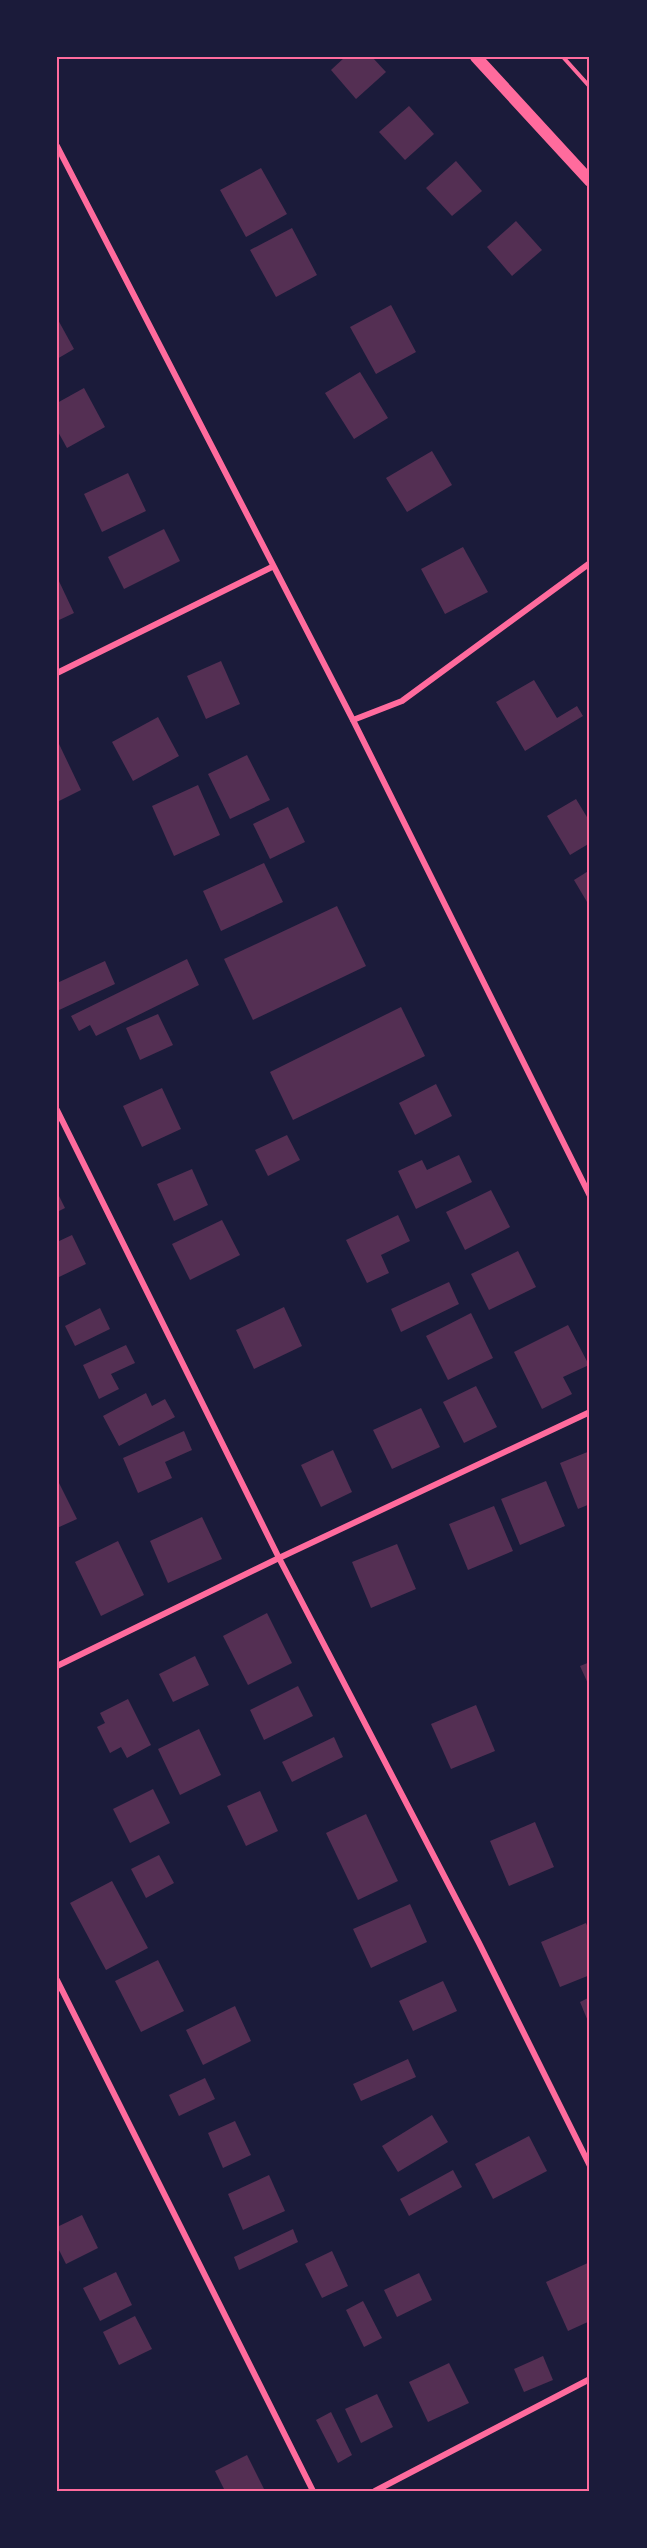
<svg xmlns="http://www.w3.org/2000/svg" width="647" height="2548" viewBox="0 0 647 2548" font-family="Montserrat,sans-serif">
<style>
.building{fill:#542f53}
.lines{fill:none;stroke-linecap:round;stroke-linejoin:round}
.path{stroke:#ff6b9d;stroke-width:4}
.minor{stroke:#ff6b9d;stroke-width:6}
.secondary{stroke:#ff6b9d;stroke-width:12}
.neatline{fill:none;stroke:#ff6b9d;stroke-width:2}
</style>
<rect width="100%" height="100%" fill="#1b1b3a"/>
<g class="building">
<path d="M 345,57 L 372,57 L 386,72 L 356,99 L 331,70 Z"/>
<path d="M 409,106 L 434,134 L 405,160 L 379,132 Z"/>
<path d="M 456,161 L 482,191 L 452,216 L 426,188 Z"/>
<path d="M 261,168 L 287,214 L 246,237 L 220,190 Z"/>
<path d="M 516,221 L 542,250 L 512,276 L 487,247 Z"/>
<path d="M 292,228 L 317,275 L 276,297 L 250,250 Z"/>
<path d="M 391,305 L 416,352 L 376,374 L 350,327 Z"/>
<path d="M 57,318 L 74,349 L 57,359 Z"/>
<path d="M 360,372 L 388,418 L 354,439 L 325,393 Z"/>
<path d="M 84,388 L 105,427 L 67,448 L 57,430 L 57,403 Z"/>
<path d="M 432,451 L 452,485 L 407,512 L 386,478 Z"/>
<path d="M 128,473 L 146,511 L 102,532 L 84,494 Z"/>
<path d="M 164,529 L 180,561 L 124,589 L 108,557 Z"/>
<path d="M 463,547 L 488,592 L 445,614 L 421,569 Z"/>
<path d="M 57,577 L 74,613 L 57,621 Z"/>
<path d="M 221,661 L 240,704 L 206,719 L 187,676 Z"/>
<path d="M 534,680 L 557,718 L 577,706 L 583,716 L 525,751 L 496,702 Z"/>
<path d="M 158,717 L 179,756 L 133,781 L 112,742 Z"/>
<path d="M 59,744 L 81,790 L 57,802 L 57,746 Z"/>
<path d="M 247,755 L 270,800 L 230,819 L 208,774 Z"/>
<path d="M 198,785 L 220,835 L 174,856 L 152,806 Z"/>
<path d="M 576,799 L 590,822 L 590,843 L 570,855 L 547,816 Z"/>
<path d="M 288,807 L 305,842 L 270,859 L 253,824 Z"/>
<path d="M 264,863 L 283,902 L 221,931 L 203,891 Z"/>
<path d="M 590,870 L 590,907 L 574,880 Z"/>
<path d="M 337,906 L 366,966 L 253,1020 L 224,959 Z"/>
<path d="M 187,959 L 199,985 L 96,1036 L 90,1025 L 79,1031 L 71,1016 Z"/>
<path d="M 105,961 L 115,984 L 57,1011 L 57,983 Z"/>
<path d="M 401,1007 L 425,1056 L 293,1120 L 270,1072 Z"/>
<path d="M 158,1014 L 173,1045 L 140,1060 L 126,1028 Z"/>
<path d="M 436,1084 L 452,1116 L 415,1135 L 399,1103 Z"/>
<path d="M 162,1088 L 181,1129 L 142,1147 L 123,1106 Z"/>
<path d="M 287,1135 L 300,1160 L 268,1176 L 255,1150 Z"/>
<path d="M 459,1155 L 472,1182 L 416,1209 L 398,1171 L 422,1160 L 427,1170 Z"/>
<path d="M 192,1169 L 208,1205 L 174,1221 L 157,1184 Z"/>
<path d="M 491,1190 L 510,1227 L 465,1250 L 446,1212 Z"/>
<path d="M 57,1192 L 65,1208 L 57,1212 Z"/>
<path d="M 398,1215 L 410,1241 L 381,1255 L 389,1273 L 367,1283 L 346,1240 Z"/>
<path d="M 222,1220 L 240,1255 L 190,1280 L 172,1244 Z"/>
<path d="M 72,1235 L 86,1264 L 57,1278 L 57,1242 Z"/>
<path d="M 518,1251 L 536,1287 L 489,1310 L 471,1274 Z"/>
<path d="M 449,1282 L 459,1304 L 401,1332 L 391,1309 Z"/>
<path d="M 284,1307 L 302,1346 L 254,1369 L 236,1330 Z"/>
<path d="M 100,1308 L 110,1329 L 75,1346 L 65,1326 Z"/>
<path d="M 471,1313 L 493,1358 L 448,1380 L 426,1336 Z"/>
<path d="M 568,1325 L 589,1365 L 563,1377 L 572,1394 L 542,1409 L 514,1352 Z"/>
<path d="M 126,1345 L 135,1363 L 111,1374 L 119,1389 L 99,1399 L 83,1365 Z"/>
<path d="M 476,1386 L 497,1427 L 464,1443 L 443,1402 Z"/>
<path d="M 146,1393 L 152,1406 L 165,1399 L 175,1417 L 119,1446 L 103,1416 Z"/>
<path d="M 421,1408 L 440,1447 L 392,1469 L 373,1430 Z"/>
<path d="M 184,1431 L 192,1450 L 165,1462 L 172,1478 L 138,1493 L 123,1458 Z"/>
<path d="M 333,1450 L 352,1492 L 321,1507 L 301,1465 Z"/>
<path d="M 590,1451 L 590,1504 L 578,1509 L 560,1463 Z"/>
<path d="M 57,1479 L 77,1519 L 57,1528 Z"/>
<path d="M 546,1481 L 565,1526 L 520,1545 L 501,1499 Z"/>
<path d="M 494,1506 L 513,1551 L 468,1570 L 449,1524 Z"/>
<path d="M 202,1517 L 222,1559 L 168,1583 L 150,1541 Z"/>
<path d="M 118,1541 L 144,1595 L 101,1616 L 75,1562 Z"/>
<path d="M 397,1544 L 416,1589 L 371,1608 L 352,1562 Z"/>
<path d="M 267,1613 L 292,1663 L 248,1685 L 223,1636 Z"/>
<path d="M 195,1656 L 209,1685 L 173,1702 L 159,1674 Z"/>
<path d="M 590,1662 L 590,1688 L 580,1666 Z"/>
<path d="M 298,1686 L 313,1716 L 264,1740 L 250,1710 Z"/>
<path d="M 128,1699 L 151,1745 L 127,1758 L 121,1747 L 110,1753 L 97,1727 L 105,1723 L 100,1713 Z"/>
<path d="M 476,1705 L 495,1751 L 451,1769 L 431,1724 Z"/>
<path d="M 199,1729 L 221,1775 L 180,1795 L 158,1749 Z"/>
<path d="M 334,1737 L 343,1757 L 292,1782 L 282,1762 Z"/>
<path d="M 153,1789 L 170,1823 L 130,1843 L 113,1809 Z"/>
<path d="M 260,1791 L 278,1831 L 246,1846 L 227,1806 Z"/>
<path d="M 366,1814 L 398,1881 L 358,1900 L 326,1833 Z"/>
<path d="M 535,1822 L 554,1867 L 509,1886 L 490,1841 Z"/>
<path d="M 159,1855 L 174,1883 L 146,1898 L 131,1869 Z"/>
<path d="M 112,1881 L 148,1948 L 106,1970 L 70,1903 Z"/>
<path d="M 410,1904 L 427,1942 L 371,1968 L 353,1929 Z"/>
<path d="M 586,1923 L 590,1933 L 590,1975 L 560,1987 L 541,1942 Z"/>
<path d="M 158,1960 L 184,2011 L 141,2032 L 115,1981 Z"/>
<path d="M 443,1981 L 457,2011 L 413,2031 L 399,2001 Z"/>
<path d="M 590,1997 L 590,2026 L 580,2002 Z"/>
<path d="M 235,2006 L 251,2041 L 203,2065 L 186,2030 Z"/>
<path d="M 408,2059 L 416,2077 L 361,2101 L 353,2084 Z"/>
<path d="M 205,2078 L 215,2099 L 179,2116 L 169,2095 Z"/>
<path d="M 432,2115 L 448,2142 L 398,2172 L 382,2146 Z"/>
<path d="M 235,2121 L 251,2155 L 223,2168 L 208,2133 Z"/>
<path d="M 529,2136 L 547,2171 L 493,2199 L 475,2164 Z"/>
<path d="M 453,2170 L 462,2187 L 409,2216 L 400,2199 Z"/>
<path d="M 269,2175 L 285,2211 L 243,2230 L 228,2194 Z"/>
<path d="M 82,2215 L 98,2248 L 66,2264 L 57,2246 L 57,2227 Z"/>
<path d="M 293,2229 L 298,2242 L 239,2270 L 234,2257 Z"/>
<path d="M 332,2251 L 348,2286 L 322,2298 L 305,2264 Z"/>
<path d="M 590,2262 L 590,2321 L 568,2331 L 546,2282 Z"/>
<path d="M 116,2272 L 132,2305 L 100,2321 L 83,2288 Z"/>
<path d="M 419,2273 L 432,2300 L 397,2317 L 384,2290 Z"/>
<path d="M 363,2301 L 382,2338 L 364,2347 L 346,2310 Z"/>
<path d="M 135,2316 L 152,2349 L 119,2365 L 103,2332 Z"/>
<path d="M 543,2356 L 553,2380 L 524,2392 L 514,2369 Z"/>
<path d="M 449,2363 L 469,2403 L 428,2422 L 409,2382 Z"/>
<path d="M 377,2394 L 393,2427 L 361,2443 L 345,2409 Z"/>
<path d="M 331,2412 L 352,2455 L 338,2463 L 316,2420 Z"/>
<path d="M 247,2455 L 264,2489 L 259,2491 L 225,2491 L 215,2471 Z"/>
</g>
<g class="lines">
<path class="path" d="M 563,57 L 590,87"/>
<g class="minor">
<path d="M 57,146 L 353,720 L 590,1196"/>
<path d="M 57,673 L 272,567"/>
<path d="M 353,720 L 402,701 L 590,563"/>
<path d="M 57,1110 L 279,1558 L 479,1943 L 590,2166"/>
<path d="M 57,1666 L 279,1558 L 590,1412"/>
<path d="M 57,1980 L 313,2491"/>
<path d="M 375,2491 L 590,2379"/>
</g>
<path class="secondary" d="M 476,57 L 590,181"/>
</g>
<rect width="647" height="2548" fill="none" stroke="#1b1b3a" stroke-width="117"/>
<rect x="58" y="58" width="530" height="2432" class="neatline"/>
</svg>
